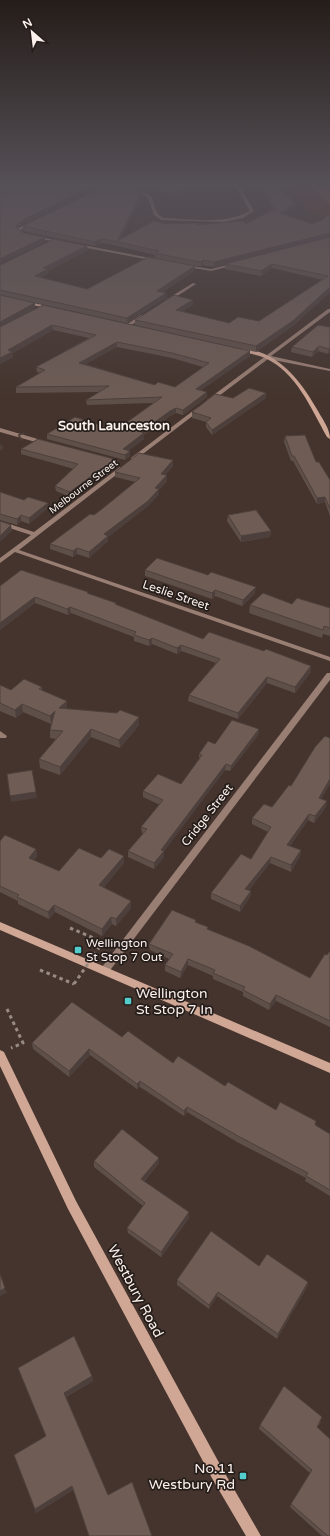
<svg xmlns="http://www.w3.org/2000/svg" width="330" height="1536" viewBox="0 0 330 1536" font-family="'Varela Round',sans-serif">
<style>
.green{fill:#5e3828}
.forest{fill:#9a6149}
.lines{fill:none;stroke-linecap:round;stroke-linejoin:round}
.path{stroke:#988a84;stroke-width:3;stroke-dasharray:3.5 3.5;stroke-linecap:butt}
.street{fill:#997e73;fill-rule:evenodd}
.secondary{fill:#d0a694;fill-rule:evenodd}
.path-bridge{stroke:#988a84;stroke-width:3;stroke-dasharray:3.5 3.5;stroke-linecap:butt}
.wall{fill:#5f4f49;fill-rule:evenodd}
.shaded-wall{fill:#4d403c}
.building{fill:#6e5c55;stroke:#4d403c;fill-rule:evenodd}
.oneway{stroke:#4e3f39}
.poi-dot{fill:#53cdcb;stroke:#251d1a;stroke-width:1.5}
.labels{text-anchor:middle;stroke-width:3.5;stroke-linejoin:round;paint-order:stroke}
.far-street-label{font-size:10px;fill:#fcf1ed;stroke:#251d1a}
.street-label{font-size:12px;fill:#fcf1ed;stroke:#251d1a}
.poi-label{font-size:12px;fill:#fcf1ed;stroke:#251d1a;text-anchor:start}
.far-district-label{font-size:13px;font-weight:bold;fill:#fcf1ed;stroke:#251d1a}
.near-poi-label{font-size:14px;fill:#fcf1ed;stroke:#251d1a;text-anchor:start}
.near-street-label{font-size:14px;fill:#fcf1ed;stroke:#251d1a}
</style>
<rect width="100%" height="100%" fill="#44342d"/>
<path class="green" d="M 288,184 L 330,184 L 330,218 L 309,212 Z"/>
<path class="forest" d="M 308,184 L 330,184 L 330,204 L 310,186 Z"/>
<g class="lines">
<g class="path">
<path d="M 70,928 L 103,942"/>
<path d="M 40,970 L 74,984"/>
<path d="M 7,1009 L 23,1043 L 11,1048"/>
</g>
<g class="street">
<path d="M 234,184 L 238,184 L 254,211 L 243,218 L 224,222 L 161,220 L 154,215 L 148,198 L 142,193 L 130,190 L 132,189 C 164,195 147,208 163,218 C 191,219 225,225 250,211 Z"/>
<path d="M 32,221 L 33,223 L 20,230 L 21,231 L 26,234 L 64,242 L 62,243 L 25,236 L 18,233 L 17,229 Z"/>
<path d="M 78,244 L 155,259 L 157,260 L 155,261 L 77,246 Z"/>
<path d="M 235,263 L 236,265 L 211,271 L 182,266 L 184,265 L 211,269 Z"/>
<path d="M 193,283 L 196,284 L 168,302 L 164,301 Z"/>
<path d="M 328,309 L 330,309 L 330,312 L 271,356 L 330,369 L 330,371 L 268,359 L 211,402 L 207,402 L 207,400 Z"/>
<path d="M 141,315 L 145,316 L 130,326 L 126,325 Z"/>
<path d="M 198,407 L 203,408 L 135,460 L 131,460 L 131,458 Z"/>
<path d="M 0,428 L 48,442 L 49,443 L 46,445 L 0,432 Z"/>
<path d="M 120,467 L 125,468 L 19,550 L 330,657 L 330,661 L 15,552 L 0,563 L 0,558 L 31,535 L 0,525 L 0,521 L 34,532 Z"/>
<path d="M 327,673 L 330,673 L 330,680 L 108,973 L 105,974 L 102,973 L 100,970 L 102,967 Z"/>
<path d="M 0,731 L 7,736 L 6,738 L 0,738 Z"/>
</g>
<g class="secondary">
<path d="M 24,301 L 52,307 L 54,308 L 52,309 L 22,303 L 22,302 Z"/>
<path d="M 237,349 C 276,347 301,381 318,411 C 323,420 330,429 330,439 L 327,437 C 311,408 296,372 265,358 C 256,354 246,353 237,351 Z"/>
<path d="M 0,922 L 330,1063 L 330,1073 L 0,930 Z"/>
<path d="M 0,1050 L 4,1052 L 76,1201 L 223,1470 L 261,1536 L 246,1536 L 213,1480 L 68,1209 L 0,1066 Z"/>
</g>
<path class="path-bridge" d="M 74,984 L 103,942"/>
</g>
<g class="wall">
<path d="M 116,184 L 221,184 L 174,196 L 147,186 L 144,191 Z"/>
<path d="M 260,184 L 277,184 L 295,207 L 284,214 L 330,237 L 214,267 L 203,265 L 201,266 L 194,266 L 155,258 L 155,255 L 109,244 L 101,243 L 95,246 L 23,231 L 23,226 L 142,196 L 120,239 L 166,224 L 198,225 L 246,224 L 274,211 Z"/>
<path d="M 330,237 L 330,292 L 294,325 L 256,352 L 135,325 L 135,320 L 193,305 L 182,311 L 229,323 L 259,321 L 323,280 L 272,268 L 261,276 L 225,269 L 225,264 Z"/>
<path d="M 88,250 L 48,271 L 48,274 L 41,278 L 87,289 L 195,266 L 194,271 L 163,292 L 166,298 L 127,323 L 32,302 L 35,303 L 35,308 L 5,325 L 43,305 L 250,356 L 201,390 L 207,397 L 183,415 L 176,413 L 170,416 L 144,435 L 144,439 L 129,450 L 130,456 L 125,460 L 47,439 L 47,434 L 116,430 L 154,403 L 87,405 L 86,400 L 100,392 L 16,393 L 16,387 L 40,373 L 37,372 L 36,367 L 89,338 L 53,330 L 13,353 L 13,357 L 0,364 L 0,265 ZM 117,347 L 172,358 L 203,367 L 175,387 L 155,385 L 85,364 Z"/>
<path d="M 330,327 L 330,352 L 328,354 L 318,351 L 312,357 L 291,352 L 292,347 Z"/>
<path d="M 233,398 L 266,398 L 212,435 L 206,427 L 206,422 L 192,418 L 192,412 Z"/>
<path d="M 285,436 L 316,462 L 330,480 L 330,516 L 325,502 L 317,504 L 293,461 L 291,461 L 284,442 Z"/>
<path d="M 21,449 L 118,460 L 119,466 L 106,475 L 101,474 L 70,497 L 56,491 L 55,486 L 74,469 L 21,454 Z"/>
<path d="M 173,460 L 173,466 L 165,475 L 167,475 L 167,481 L 159,490 L 159,494 L 148,506 L 108,537 L 108,541 L 89,558 L 77,554 L 73,557 L 50,549 L 50,544 L 102,509 L 135,482 L 115,477 L 115,472 Z"/>
<path d="M 0,492 L 48,508 L 29,524 L 21,521 L 17,525 L 0,520 Z"/>
<path d="M 228,515 L 271,531 L 270,537 L 241,542 L 227,521 Z"/>
<path d="M 145,570 L 255,593 L 242,606 L 215,596 L 212,599 L 145,576 Z"/>
<path d="M 0,586 L 88,594 L 203,639 L 311,672 L 295,693 L 267,683 L 238,719 L 188,701 L 189,695 L 216,663 L 181,651 L 177,654 L 152,644 L 149,646 L 134,641 L 134,637 L 71,613 L 68,615 L 35,603 L 0,630 Z"/>
<path d="M 292,604 L 330,608 L 330,636 L 323,634 L 322,638 L 249,613 L 250,605 Z"/>
<path d="M 0,685 L 11,690 L 42,687 L 42,691 L 67,701 L 67,709 L 139,717 L 139,725 L 120,748 L 91,737 L 60,775 L 40,768 L 39,759 L 56,739 L 50,738 L 50,730 L 51,724 L 23,712 L 16,718 L 0,711 Z"/>
<path d="M 259,729 L 258,735 L 230,771 L 225,770 L 164,851 L 164,857 L 154,869 L 128,857 L 128,851 L 143,834 L 142,833 L 141,827 L 160,805 L 143,797 L 143,791 L 181,784 L 199,760 L 199,754 L 215,744 Z"/>
<path d="M 330,738 L 330,784 L 321,799 L 326,807 L 314,823 L 308,820 L 290,846 L 301,850 L 300,856 L 291,872 L 270,863 L 249,890 L 251,891 L 250,897 L 240,912 L 211,899 L 211,893 L 251,859 L 268,832 L 252,824 L 252,818 L 272,807 L 291,786 Z"/>
<path d="M 0,841 L 36,849 L 37,856 L 34,860 L 59,871 L 101,858 L 124,863 L 104,887 L 131,908 L 116,926 L 112,924 L 102,936 L 55,912 L 49,919 L 18,904 L 18,901 L 0,892 Z"/>
<path d="M 196,922 L 208,930 L 310,978 L 330,951 L 330,1027 L 276,1001 L 269,1010 L 243,996 L 243,992 L 213,979 L 213,976 L 188,965 L 180,978 L 165,971 L 165,965 L 169,959 L 150,950 L 149,944 Z"/>
<path d="M 122,1037 L 173,1063 L 276,1110 L 316,1125 L 330,1134 L 330,1196 L 305,1181 L 306,1178 L 237,1142 L 187,1112 L 184,1116 L 140,1087 L 137,1089 L 90,1055 L 69,1077 L 33,1049 L 32,1043 Z"/>
<path d="M 94,1161 L 159,1163 L 144,1182 L 189,1218 L 161,1257 L 128,1233 L 127,1228 L 143,1206 L 94,1167 Z"/>
<path d="M 259,1266 L 308,1282 L 307,1287 L 277,1339 L 217,1296 L 209,1309 L 177,1285 L 177,1280 Z"/>
<path d="M 18,1368 L 92,1376 L 93,1381 L 66,1397 L 108,1495 L 152,1536 L 73,1490 L 36,1513 L 14,1455 L 46,1436 Z"/>
<path d="M 321,1422 L 317,1428 L 330,1536 L 322,1536 L 290,1507 L 291,1504 L 310,1473 L 259,1429 L 260,1425 Z"/>
</g>
<g class="shaded-wall">
<path d="M 96,184 L 105,184 L 21,225 L 16,231 L 15,227 L 21,221 Z"/>
<path d="M 146,184 L 147,184 L 147,186 L 144,191 L 144,187 Z"/>
<path d="M 205,184 L 221,184 L 174,196 L 174,192 Z"/>
<path d="M 142,192 L 142,196 L 119,242 L 117,241 Z"/>
<path d="M 295,203 L 295,207 L 280,217 L 280,213 Z"/>
<path d="M 330,233 L 330,237 L 214,267 L 214,262 Z"/>
<path d="M 45,237 L 45,242 L 0,264 L 0,259 Z"/>
<path d="M 101,239 L 101,243 L 95,246 L 95,242 Z"/>
<path d="M 87,246 L 88,250 L 48,271 L 48,274 L 35,281 L 35,276 L 43,268 Z"/>
<path d="M 203,260 L 203,265 L 201,266 L 201,262 Z"/>
<path d="M 272,264 L 272,268 L 261,276 L 261,271 Z"/>
<path d="M 195,266 L 194,271 L 157,296 L 157,291 Z"/>
<path d="M 330,287 L 330,292 L 294,325 L 256,352 L 256,346 Z"/>
<path d="M 166,293 L 166,298 L 127,323 L 127,318 Z"/>
<path d="M 193,300 L 193,305 L 176,315 L 176,310 Z"/>
<path d="M 35,303 L 35,308 L 0,327 L 0,322 Z"/>
<path d="M 52,325 L 53,330 L 13,353 L 13,357 L 0,364 L 0,358 L 8,350 Z"/>
<path d="M 117,342 L 117,347 L 79,368 L 79,363 Z"/>
<path d="M 319,346 L 318,351 L 312,357 L 313,352 Z"/>
<path d="M 330,348 L 330,352 L 328,354 L 329,349 Z"/>
<path d="M 250,351 L 250,356 L 196,394 L 196,389 Z"/>
<path d="M 207,392 L 207,397 L 183,415 L 183,410 Z"/>
<path d="M 266,393 L 266,398 L 212,435 L 212,430 Z"/>
<path d="M 176,408 L 176,413 L 170,416 L 144,435 L 144,439 L 123,455 L 123,449 L 141,432 L 170,411 Z"/>
<path d="M 2,444 L 3,449 L 0,451 L 0,445 Z"/>
<path d="M 130,451 L 130,456 L 125,460 L 125,455 Z"/>
<path d="M 118,460 L 119,466 L 106,475 L 106,470 Z"/>
<path d="M 173,460 L 173,466 L 161,479 L 161,474 Z"/>
<path d="M 101,469 L 101,474 L 70,497 L 70,492 Z"/>
<path d="M 167,475 L 167,481 L 159,490 L 159,494 L 148,506 L 108,537 L 108,541 L 89,558 L 89,552 L 104,534 L 155,488 Z"/>
<path d="M 325,497 L 325,502 L 317,504 L 317,498 Z"/>
<path d="M 48,503 L 48,508 L 29,524 L 29,518 Z"/>
<path d="M 21,515 L 21,521 L 17,525 L 17,519 Z"/>
<path d="M 11,525 L 12,531 L 0,542 L 0,536 Z"/>
<path d="M 271,531 L 270,537 L 241,542 L 241,536 Z"/>
<path d="M 77,548 L 77,554 L 73,557 L 73,551 Z"/>
<path d="M 256,587 L 255,593 L 242,606 L 243,600 Z"/>
<path d="M 215,590 L 215,596 L 212,599 L 212,593 Z"/>
<path d="M 35,597 L 35,603 L 0,630 L 0,623 Z"/>
<path d="M 70,607 L 71,613 L 68,615 L 67,609 Z"/>
<path d="M 152,638 L 152,644 L 149,646 L 149,640 Z"/>
<path d="M 181,645 L 181,651 L 177,654 L 177,648 Z"/>
<path d="M 311,666 L 311,672 L 295,693 L 295,687 Z"/>
<path d="M 267,677 L 267,683 L 238,719 L 238,713 Z"/>
<path d="M 67,701 L 67,709 L 59,708 Z"/>
<path d="M 22,704 L 23,712 L 16,718 L 15,710 Z"/>
<path d="M 55,711 L 51,724 L 50,716 Z"/>
<path d="M 139,717 L 139,725 L 120,748 L 119,740 Z"/>
<path d="M 91,729 L 91,737 L 60,775 L 60,767 Z"/>
<path d="M 259,729 L 258,735 L 230,771 L 231,766 Z"/>
<path d="M 226,764 L 225,770 L 163,853 L 164,851 L 164,857 L 154,869 L 154,863 L 161,850 Z"/>
<path d="M 330,779 L 330,784 L 318,804 L 319,798 Z"/>
<path d="M 36,792 L 37,798 L 11,802 L 10,796 Z"/>
<path d="M 327,801 L 326,807 L 314,823 L 315,816 Z"/>
<path d="M 309,814 L 308,820 L 286,851 L 287,845 Z"/>
<path d="M 36,849 L 37,856 L 30,865 L 29,858 Z"/>
<path d="M 301,850 L 300,856 L 291,872 L 291,865 Z"/>
<path d="M 124,856 L 124,863 L 100,892 L 99,885 Z"/>
<path d="M 271,857 L 270,863 L 245,895 L 245,889 Z"/>
<path d="M 251,891 L 250,897 L 240,912 L 240,906 Z"/>
<path d="M 131,901 L 131,908 L 116,926 L 116,919 Z"/>
<path d="M 54,905 L 55,912 L 49,919 L 48,912 Z"/>
<path d="M 111,917 L 112,924 L 102,936 L 102,929 Z"/>
<path d="M 188,959 L 188,965 L 180,978 L 181,972 Z"/>
<path d="M 276,995 L 276,1001 L 269,1010 L 270,1004 Z"/>
<path d="M 89,1049 L 90,1055 L 69,1077 L 69,1071 Z"/>
<path d="M 140,1081 L 140,1087 L 137,1089 L 137,1084 Z"/>
<path d="M 187,1107 L 187,1112 L 184,1116 L 184,1111 Z"/>
<path d="M 159,1158 L 159,1163 L 141,1185 L 141,1179 Z"/>
<path d="M 189,1212 L 189,1218 L 161,1257 L 161,1252 Z"/>
<path d="M 308,1282 L 307,1287 L 277,1339 L 278,1334 Z"/>
<path d="M 5,1288 L 7,1293 L 0,1296 L 0,1291 Z"/>
<path d="M 218,1292 L 217,1296 L 209,1309 L 209,1305 Z"/>
<path d="M 92,1376 L 93,1381 L 65,1397 L 64,1393 Z"/>
<path d="M 72,1486 L 73,1490 L 36,1513 L 35,1509 Z"/>
</g>
<g class="building">
<path d="M 0,184 L 96,184 L 21,221 L 15,227 L 23,233 L 45,237 L 0,259 Z"/>
<path d="M 109,184 L 142,192 L 117,241 L 154,221 L 166,224 L 197,223 L 198,225 L 242,221 L 246,224 L 272,210 L 278,212 L 262,184 L 277,184 L 281,190 L 295,203 L 280,213 L 312,224 L 324,219 L 327,215 L 330,216 L 330,233 L 214,262 L 203,260 L 201,262 L 194,261 L 155,253 L 159,251 L 109,240 L 101,239 L 95,242 L 23,226 Z"/>
<path d="M 133,184 L 146,184 L 144,187 Z"/>
<path d="M 154,184 L 205,184 L 174,192 Z"/>
<path d="M 330,237 L 330,287 L 294,320 L 256,346 L 135,320 L 174,295 L 193,300 L 176,310 L 229,323 L 238,317 L 259,321 L 328,276 L 272,264 L 261,271 L 225,264 Z"/>
<path d="M 54,239 L 87,246 L 43,268 L 48,269 L 35,276 L 87,289 L 148,257 L 195,266 L 157,291 L 166,293 L 127,318 L 0,290 L 0,265 Z"/>
<path d="M 0,295 L 35,303 L 0,322 Z"/>
<path d="M 43,305 L 250,351 L 196,389 L 207,392 L 183,410 L 176,408 L 170,411 L 141,432 L 144,433 L 123,449 L 130,451 L 125,455 L 47,434 L 75,417 L 116,430 L 162,397 L 86,400 L 109,386 L 16,387 L 45,370 L 36,367 L 96,335 L 52,325 L 8,350 L 12,352 L 0,358 L 0,327 ZM 117,342 L 172,353 L 209,363 L 175,387 L 158,382 L 155,385 L 79,363 Z"/>
<path d="M 318,325 L 330,327 L 330,348 L 329,349 L 319,346 L 313,352 L 292,347 Z"/>
<path d="M 249,388 L 266,393 L 212,430 L 206,422 L 211,418 L 192,412 L 215,394 L 233,398 Z"/>
<path d="M 305,435 L 316,462 L 319,462 L 330,480 L 330,509 L 325,497 L 317,498 L 294,456 L 292,456 L 285,436 Z"/>
<path d="M 38,439 L 118,460 L 106,470 L 101,469 L 70,492 L 55,486 L 78,464 L 21,449 Z"/>
<path d="M 139,453 L 173,460 L 161,474 L 167,475 L 155,488 L 159,489 L 148,501 L 104,534 L 108,536 L 89,552 L 77,548 L 73,551 L 50,544 L 90,514 L 94,515 L 102,509 L 140,478 L 115,472 Z"/>
<path d="M 0,492 L 24,500 L 28,497 L 48,503 L 29,518 L 21,515 L 17,519 L 0,514 Z"/>
<path d="M 256,510 L 271,531 L 241,536 L 228,515 Z"/>
<path d="M 0,521 L 11,525 L 0,536 Z"/>
<path d="M 157,558 L 208,575 L 211,572 L 256,587 L 243,600 L 215,590 L 212,593 L 145,570 Z"/>
<path d="M 21,570 L 88,592 L 87,593 L 116,603 L 115,604 L 203,639 L 209,632 L 264,651 L 266,649 L 311,666 L 295,687 L 267,677 L 238,713 L 189,695 L 220,659 L 181,645 L 177,648 L 152,638 L 149,640 L 134,635 L 136,632 L 70,607 L 67,609 L 35,597 L 0,623 L 0,586 Z"/>
<path d="M 263,593 L 292,604 L 297,598 L 330,608 L 330,628 L 324,626 L 323,630 L 250,605 Z"/>
<path d="M 24,679 L 42,687 L 39,689 L 67,701 L 59,708 L 117,713 L 120,710 L 139,717 L 119,740 L 91,729 L 60,767 L 39,759 L 63,731 L 50,730 L 55,711 L 50,716 L 22,704 L 15,710 L 0,703 L 0,685 L 11,690 Z"/>
<path d="M 232,720 L 259,729 L 231,766 L 226,764 L 161,850 L 164,851 L 154,863 L 128,851 L 147,829 L 141,827 L 163,800 L 143,791 L 158,774 L 181,784 L 202,755 L 199,754 L 208,741 L 215,744 Z"/>
<path d="M 325,736 L 330,738 L 330,779 L 319,798 L 327,801 L 315,816 L 309,814 L 287,845 L 301,850 L 291,865 L 271,857 L 245,889 L 251,891 L 240,906 L 211,893 L 241,854 L 251,859 L 271,827 L 252,818 L 264,804 L 272,807 L 289,785 L 291,786 L 315,747 Z"/>
<path d="M 32,770 L 36,792 L 10,796 L 7,774 Z"/>
<path d="M 5,835 L 36,849 L 29,858 L 59,871 L 79,848 L 101,858 L 109,849 L 124,856 L 99,885 L 131,901 L 116,919 L 111,917 L 102,929 L 54,905 L 48,912 L 17,897 L 19,895 L 0,886 L 0,841 Z"/>
<path d="M 172,910 L 196,920 L 195,922 L 208,927 L 207,929 L 249,946 L 310,978 L 325,954 L 327,955 L 330,951 L 330,1021 L 276,995 L 270,1004 L 243,990 L 245,987 L 213,973 L 215,970 L 188,959 L 181,972 L 165,965 L 173,954 L 149,944 Z"/>
<path d="M 72,1002 L 122,1037 L 128,1031 L 173,1063 L 178,1056 L 225,1086 L 228,1082 L 276,1110 L 280,1102 L 316,1121 L 315,1125 L 330,1134 L 330,1190 L 306,1176 L 308,1173 L 238,1136 L 187,1107 L 184,1111 L 140,1081 L 137,1084 L 89,1049 L 69,1071 L 32,1043 Z"/>
<path d="M 122,1129 L 159,1158 L 141,1179 L 189,1212 L 161,1252 L 127,1228 L 145,1203 L 94,1161 Z"/>
<path d="M 211,1231 L 259,1266 L 267,1254 L 308,1282 L 278,1334 L 218,1292 L 209,1305 L 177,1280 Z"/>
<path d="M 0,1274 L 5,1288 L 0,1291 Z"/>
<path d="M 74,1336 L 92,1376 L 64,1393 L 108,1495 L 132,1482 L 152,1536 L 89,1536 L 72,1486 L 35,1509 L 14,1455 L 46,1436 L 18,1368 Z"/>
<path d="M 284,1386 L 322,1417 L 317,1427 L 330,1439 L 330,1536 L 328,1536 L 291,1504 L 312,1470 L 260,1425 Z"/>
</g>
<defs><path id="oneway-chevron" d="M-2-3.5L2.5 0L-2 3.5" fill="none" stroke-width="1.6" stroke-linecap="round" stroke-linejoin="round"/></defs>
<use class="oneway" href="#oneway-chevron" transform="translate(21 436) rotate(-165)"/>
<linearGradient id="sky" x2="0" y2="1"><stop stop-color="#251d19"/><stop offset="0.46" stop-color="#565057"/><stop offset="1" stop-color="#565057" stop-opacity="0"/></linearGradient>
<rect width="330" height="399" fill="url(#sky)"/>
<g class="poi-dot">
<rect x="74" y="946" width="8" height="8" rx="2"/>
<rect x="124" y="997" width="8" height="8" rx="2"/>
<rect x="239" y="1472" width="8" height="8" rx="2"/>
</g>
<g class="labels">
<g class="far-street-label">
<text transform="translate(83 486) rotate(-37)" y="4">Melbourne Street</text>
</g>
<g class="street-label">
<text transform="translate(176 595) rotate(19)" y="4">Leslie Street</text>
<text transform="translate(207 815) rotate(-52)" y="4">Cridge Street</text>
</g>
<g class="poi-label">
<text x="86" y="947">Wellington<tspan x="86" dy="14">St Stop 7 Out</tspan></text>
</g>
<g class="far-district-label">
<text x="114" y="430">South Launceston</text>
</g>
<g class="near-poi-label">
<text x="136" y="998">Wellington<tspan x="136" dy="16">St Stop 7 In</tspan></text>
<text x="235" y="1473" text-anchor="end">No.11<tspan x="235" dy="16">Westbury Rd</tspan></text>
</g>
<g class="near-street-label">
<text transform="translate(136 1291) rotate(62)" y="5">Westbury Road</text>
</g>
</g>
<g transform="translate(32 32) rotate(332)" stroke="#251d1a" stroke-width="3" paint-order="stroke">
<path d="M0-3L7 15L0 10L-7 15Z" fill="#fcf1ed"/>
<text y="-6" font-size="11" font-weight="bold" text-anchor="middle" fill="#fcf1ed">N</text>
</g>
</svg>
